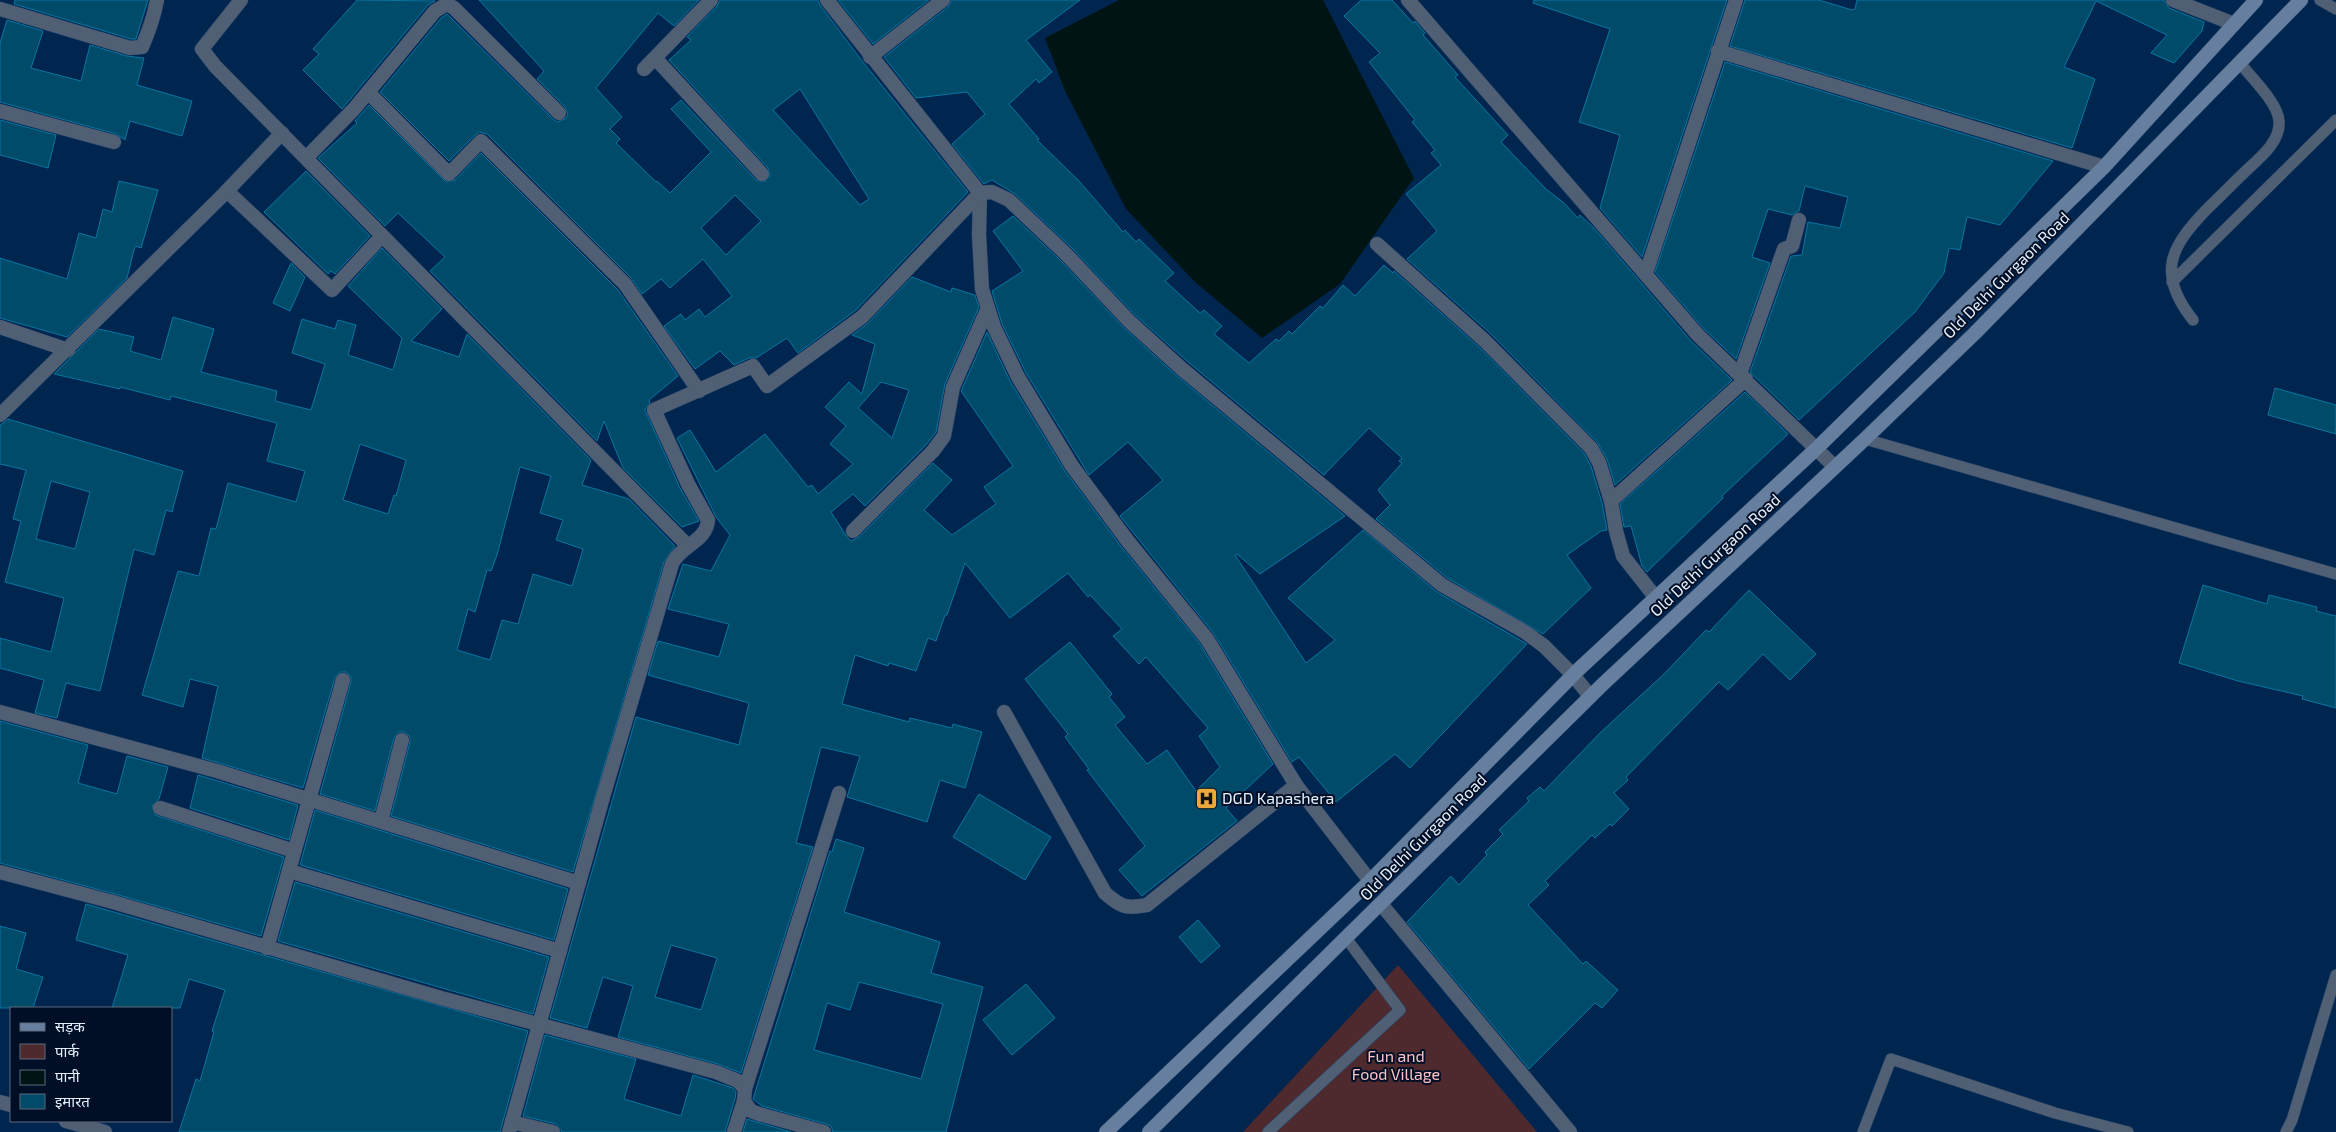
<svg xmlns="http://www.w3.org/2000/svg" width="2336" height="1132" viewBox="0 0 2336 1132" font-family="'Exo 2','Noto Sans Devanagari',sans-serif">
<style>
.green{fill:#4e2a2e}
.water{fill:#001414}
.building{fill:#004b6a;stroke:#0875a1;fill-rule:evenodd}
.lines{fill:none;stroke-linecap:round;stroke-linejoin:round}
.service-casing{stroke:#204268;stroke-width:12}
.minor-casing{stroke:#204268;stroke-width:15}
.secondary-casing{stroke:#204268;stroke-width:15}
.service{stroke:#505f73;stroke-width:11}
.minor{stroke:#505f73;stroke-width:14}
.secondary{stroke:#667f9e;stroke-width:14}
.labels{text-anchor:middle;stroke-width:4;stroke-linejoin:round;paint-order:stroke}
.street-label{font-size:16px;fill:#e5f0fd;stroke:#000f26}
.poi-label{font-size:16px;fill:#e5f0fd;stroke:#000f26;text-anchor:start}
.park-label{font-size:16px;fill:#fdc2c6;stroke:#000f26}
</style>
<rect width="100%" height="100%" fill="#002650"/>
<path class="green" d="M 1398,965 L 1537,1132 L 1243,1132 Z"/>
<path class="water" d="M 1119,0 L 1323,0 L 1414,178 L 1340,284 L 1262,338 L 1195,282 L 1126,209 L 1065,91 L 1045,38 Z"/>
<g class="building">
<path d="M 15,0 L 148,0 L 136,39 L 131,39 L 14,4 Z"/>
<path d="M 357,0 L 435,1 L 428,5 L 342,109 L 303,70 L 319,54 L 313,49 Z"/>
<path d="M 479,0 L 699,0 L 674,26 L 658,13 L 596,88 L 622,117 L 610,129 L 620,139 L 616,143 L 656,182 L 657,181 L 670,193 L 711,152 L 671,109 L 681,100 L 756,180 L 764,182 L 770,176 L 768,168 L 669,60 L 691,40 L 687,37 L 717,6 L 720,0 L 818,0 L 820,5 L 863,62 L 968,192 L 856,310 L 798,353 L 787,338 L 756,358 L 749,358 L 734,365 L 720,351 L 695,369 L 664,326 L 681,314 L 685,320 L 699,309 L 705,317 L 732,296 L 703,259 L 670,288 L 661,279 L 642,294 L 631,278 L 487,134 L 479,132 L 475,135 L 449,161 L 380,92 L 441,18 L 447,14 L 553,119 L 557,122 L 565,119 L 568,115 L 565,107 L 537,79 L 544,71 ZM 800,89 L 869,199 L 860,205 L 773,110 ZM 735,195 L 761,221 L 726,255 L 701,228 Z"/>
<path d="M 838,0 L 929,0 L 873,44 Z"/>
<path d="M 952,0 L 1080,0 L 1026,40 L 1052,72 L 1039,83 L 1036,79 L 1009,104 L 1039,139 L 1037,140 L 1079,181 L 1123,232 L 1125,230 L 1136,242 L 1139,239 L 1174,273 L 1165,281 L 1200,313 L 1204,310 L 1222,326 L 1214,334 L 1249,363 L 1276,339 L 1279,341 L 1289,331 L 1292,334 L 1320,306 L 1323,308 L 1343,285 L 1355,296 L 1384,265 L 1393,273 L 1394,271 L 1479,347 L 1584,453 L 1591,466 L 1602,503 L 1607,530 L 1601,531 L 1567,555 L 1591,588 L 1543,634 L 1447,578 L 1376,519 L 1390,505 L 1378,490 L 1402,463 L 1399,461 L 1402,458 L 1369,428 L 1324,475 L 1188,362 L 1135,315 L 1072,248 L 1015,194 L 992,180 L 984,184 L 952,144 L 985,114 L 967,92 L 916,98 L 884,57 L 948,7 Z"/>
<path d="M 1361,0 L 1392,0 L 1413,23 L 1415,21 L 1425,33 L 1423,35 L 1458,75 L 1455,77 L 1508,135 L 1501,142 L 1546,189 L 1564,203 L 1578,218 L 1580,215 L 1594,228 L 1691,341 L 1732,380 L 1615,485 L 1607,459 L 1597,442 L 1491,334 L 1407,259 L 1437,231 L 1406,194 L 1441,165 L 1431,153 L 1435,150 L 1412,122 L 1415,120 L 1369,62 L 1380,53 L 1344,16 Z"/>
<path d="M 1534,0 L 1727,0 L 1642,257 L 1600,208 L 1620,135 L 1579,122 L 1610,29 L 1533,3 Z"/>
<path d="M 1745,0 L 1819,0 L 1852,10 L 1855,9 L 1857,0 L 2164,0 L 2169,8 L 2204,22 L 2202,31 L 2174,63 L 2151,53 L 2167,35 L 2096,1 L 2064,67 L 2095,79 L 2072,148 L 1730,46 Z"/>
<path d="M 7,20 L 43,31 L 31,68 L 81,81 L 90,45 L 127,56 L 144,58 L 137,85 L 192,101 L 182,136 L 130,121 L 125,140 L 116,134 L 0,102 L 0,43 Z"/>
<path d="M 1725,62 L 2053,161 L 2000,225 L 1967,217 L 1960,250 L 1949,248 L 1944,273 L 1915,312 L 1799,420 L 1750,372 L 1791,256 L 1802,255 L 1808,222 L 1840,228 L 1848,197 L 1805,186 L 1799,211 L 1792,215 L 1768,209 L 1752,257 L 1770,263 L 1736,359 L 1704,329 L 1655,272 Z"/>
<path d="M 369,105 L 446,182 L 455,180 L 481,153 L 618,290 L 678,376 L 649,400 L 650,403 L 645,410 L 680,488 L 699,521 L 682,527 L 623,468 L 604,421 L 597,441 L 430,271 L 445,257 L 398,213 L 385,226 L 318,158 L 357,123 L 355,121 Z"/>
<path d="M 0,120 L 56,135 L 48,168 L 0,155 Z"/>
<path d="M 306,171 L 370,236 L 335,274 L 331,271 L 328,274 L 264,212 Z"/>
<path d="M 119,181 L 158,190 L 141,248 L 135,246 L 127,278 L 67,337 L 0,318 L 0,258 L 67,279 L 79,233 L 96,238 L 103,209 L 112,212 Z"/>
<path d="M 1013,216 L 1060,260 L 1123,327 L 1176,375 L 1345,516 L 1260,574 L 1237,554 L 1235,555 L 1306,663 L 1335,640 L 1288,598 L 1363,530 L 1437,592 L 1527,644 L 1410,768 L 1395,754 L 1336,802 L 1299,757 L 1292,762 L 1214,634 L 1120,516 L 1163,480 L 1128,442 L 1089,475 L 1026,373 L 1002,324 L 992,291 L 1023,271 L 993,231 Z"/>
<path d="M 382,248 L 442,309 L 411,341 L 459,357 L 467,334 L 591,460 L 582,485 L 629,499 L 675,546 L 664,562 L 573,872 L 391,816 L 410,742 L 410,737 L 405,732 L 399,732 L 394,738 L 375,811 L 320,794 L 351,682 L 351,677 L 346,672 L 340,672 L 335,678 L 303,788 L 202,758 L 218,686 L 190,679 L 183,707 L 142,695 L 178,571 L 199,576 L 211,528 L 216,529 L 228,483 L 296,502 L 305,471 L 267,461 L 277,423 L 171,396 L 170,400 L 120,387 L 120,389 L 54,374 L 99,329 L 134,337 L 130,351 L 161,360 L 173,317 L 214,329 L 201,372 L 277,391 L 275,401 L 311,410 L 325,364 L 292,353 L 302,319 L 335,329 L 338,320 L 356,325 L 348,355 L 393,370 L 402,338 L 348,286 ZM 360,444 L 406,460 L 396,496 L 394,495 L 388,514 L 343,500 ZM 520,467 L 551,476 L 540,513 L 563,520 L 556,540 L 583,549 L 572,586 L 533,574 L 518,624 L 502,620 L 490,660 L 457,650 L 468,609 L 475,612 L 487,570 L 491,571 L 497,555 Z"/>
<path d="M 291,263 L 305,277 L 290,311 L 273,303 Z"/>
<path d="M 912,277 L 951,292 L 952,288 L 975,295 L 979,307 L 945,384 L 936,432 L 926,445 L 865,506 L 853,494 L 831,512 L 847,537 L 851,541 L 859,537 L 933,463 L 952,480 L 924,510 L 952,535 L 996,504 L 984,487 L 1013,466 L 961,391 L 987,332 L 1010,381 L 1065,471 L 1120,545 L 1200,644 L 1273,764 L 1226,808 L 1237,821 L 1142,896 L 1119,870 L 1145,846 L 1087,770 L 1089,769 L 1065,737 L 1068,734 L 1025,679 L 1070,642 L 1112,694 L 1109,697 L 1125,717 L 1115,725 L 1147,764 L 1167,750 L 1196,791 L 1220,767 L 1199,736 L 1208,728 L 1146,657 L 1139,664 L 1113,636 L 1122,629 L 1090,595 L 1088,597 L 1068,573 L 1010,618 L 965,563 L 947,615 L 945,615 L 936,641 L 928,638 L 916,671 L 889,663 L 888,666 L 855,655 L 842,704 L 909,722 L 910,718 L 952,728 L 953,724 L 982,732 L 965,788 L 940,780 L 927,822 L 847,797 L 860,756 L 821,747 L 796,843 L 813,847 L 741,1073 L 718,1064 L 618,1037 L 633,986 L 603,977 L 587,1028 L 550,1018 L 636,717 L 739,745 L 749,703 L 648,675 L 658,641 L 719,657 L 729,624 L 668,609 L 683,564 L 711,571 L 730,535 L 716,517 L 677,438 L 690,430 L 716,472 L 765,434 L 808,487 L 812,485 L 818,494 L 853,464 L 830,444 L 846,426 L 825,407 L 849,382 L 862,394 L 875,344 L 852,335 L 868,323 ZM 881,382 L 909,390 L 892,438 L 858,408 ZM 671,945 L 717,958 L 701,1010 L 655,997 Z"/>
<path d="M 2275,388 L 2336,405 L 2336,434 L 2268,415 Z"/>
<path d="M 1745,392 L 1788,434 L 1722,496 L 1723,498 L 1647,572 L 1642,566 L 1631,526 L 1624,527 L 1620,504 Z"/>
<path d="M 8,419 L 183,471 L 172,512 L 166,510 L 154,555 L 134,549 L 100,691 L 66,683 L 57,718 L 35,713 L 44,680 L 0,668 L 0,638 L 51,652 L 64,598 L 5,582 L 21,521 L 13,519 L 26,470 L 0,464 L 0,425 ZM 51,481 L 90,492 L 75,549 L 36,539 Z"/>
<path d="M 2203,585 L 2267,604 L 2269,595 L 2317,607 L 2316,611 L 2336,616 L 2336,708 L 2302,699 L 2303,696 L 2238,681 L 2179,663 Z"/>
<path d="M 1749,590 L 1816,654 L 1790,680 L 1763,654 L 1728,690 L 1719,682 L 1626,777 L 1628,780 L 1614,793 L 1629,809 L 1612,826 L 1610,824 L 1595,838 L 1592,835 L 1545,881 L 1549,885 L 1528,905 L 1583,964 L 1586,961 L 1618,990 L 1602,1008 L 1595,1003 L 1529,1069 L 1407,922 L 1451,876 L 1459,885 L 1487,855 L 1485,852 L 1503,834 L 1499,830 L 1529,801 L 1527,798 L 1540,787 L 1544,791 L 1601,732 L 1664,674 L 1706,630 L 1709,632 Z"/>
<path d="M 0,721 L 88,745 L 78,783 L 117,794 L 127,756 L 168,767 L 159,799 L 152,806 L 155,815 L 284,857 L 261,936 L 115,894 L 0,863 Z"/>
<path d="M 198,775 L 298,805 L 289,840 L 190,808 Z"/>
<path d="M 979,794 L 1051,837 L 1025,880 L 953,837 Z"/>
<path d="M 315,810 L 568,889 L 554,940 L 300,865 Z"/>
<path d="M 836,839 L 864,848 L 844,912 L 940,942 L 931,973 L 983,987 L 946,1132 L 833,1132 L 831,1126 L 826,1124 L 762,1106 L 753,1099 L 830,851 L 832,852 ZM 859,982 L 943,1004 L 921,1079 L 814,1050 L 827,1003 L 850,1010 Z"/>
<path d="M 295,882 L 549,957 L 533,1014 L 278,941 Z"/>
<path d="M 86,904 L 528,1031 L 500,1132 L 179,1132 L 196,1079 L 200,1081 L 214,1032 L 212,1031 L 225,990 L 189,979 L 180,1008 L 112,1008 L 128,955 L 76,940 Z"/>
<path d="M 1198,920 L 1220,946 L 1201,963 L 1179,937 Z"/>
<path d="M 0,926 L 26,933 L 16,969 L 43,977 L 33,1008 L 0,1008 Z"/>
<path d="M 1026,984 L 1055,1018 L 1012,1055 L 983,1020 Z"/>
<path d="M 545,1035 L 636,1059 L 624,1099 L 681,1116 L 693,1075 L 733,1088 L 736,1092 L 735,1099 L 725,1132 L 562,1132 L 556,1124 L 523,1116 Z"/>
<path d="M 747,1119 L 757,1122 L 791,1132 L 743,1132 Z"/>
</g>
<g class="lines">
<defs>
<g id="service">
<path d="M 2320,0 L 2336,9"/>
<path d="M 2172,282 L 2336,120"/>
<path d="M 2193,320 C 2156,273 2170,247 2208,208 C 2222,195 2235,181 2249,168 C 2261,157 2281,140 2279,121 C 2278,103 2251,77 2239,62"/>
<path d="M 1865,439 L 2336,574"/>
<path d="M 1268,1132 L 1400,1010 L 1346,938"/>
<path d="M 1863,1132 L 1891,1059 L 2055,1113 L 2128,1132"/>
<path d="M 2286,1132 L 2292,1120 L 2336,975"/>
</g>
<g id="minor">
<path d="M 241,0 L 202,49 L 215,66 L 688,546"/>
<path d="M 827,0 L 980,193 L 979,235 L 982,289 L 994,327 L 1018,377 L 1072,466 L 1127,540 L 1207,639 L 1296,785 L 1370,881"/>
<path d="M 1408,0 L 1698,335 L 1835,467"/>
<path d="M 2173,0 L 2234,24"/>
<path d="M 0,9 L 130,48 L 142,47 C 149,31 154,17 157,0"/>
<path d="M 1718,51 L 2104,167"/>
<path d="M 870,57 L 943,0"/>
<path d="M 656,59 L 762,174"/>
<path d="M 644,69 L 711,0"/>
<path d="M 368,92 L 449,174 L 481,141 L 625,284 L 699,391"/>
<path d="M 0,111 L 114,142"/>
<path d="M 306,158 L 354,109 L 435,11 L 447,4 L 454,8 L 559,113"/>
<path d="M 227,191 L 332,290 L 382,236"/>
<path d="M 1377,244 L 1485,341 L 1591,448 L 1599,462 L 1611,501 L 1616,531 L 1623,556 L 1656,598"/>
<path d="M 1646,273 L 1736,0"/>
<path d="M 0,327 L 68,350"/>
<path d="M 1740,374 L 1784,249 L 1792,246 L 1799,220"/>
<path d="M 0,415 L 222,196 L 282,133"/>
<path d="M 1611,501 L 1746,379"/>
<path d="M 853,531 L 933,451 L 944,436 L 953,387 L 987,310"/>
<path d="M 0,712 L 217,771 L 579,883"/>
<path d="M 1004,712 L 1105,893 C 1121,907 1126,909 1147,905 L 1296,785"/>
<path d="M 160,808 L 294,851"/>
<path d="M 381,821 L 402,740"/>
<path d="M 289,871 L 560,951"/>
<path d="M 0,872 L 113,902 L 441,998 L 716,1072 L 738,1081 L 745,1089 L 744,1101 L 751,1111 L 759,1114 L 824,1132"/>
<path d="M 1381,904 L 1570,1132"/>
<path d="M 267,948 L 343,680"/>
<path d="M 745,1089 L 839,793"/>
<path d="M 0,1102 L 11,1105"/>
<path d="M 66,1121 L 105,1132"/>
<path d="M 512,1122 L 553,1132"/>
<path d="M 509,1132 L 603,797 L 672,564 C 680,546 707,541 708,520 L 688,484 L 654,410 L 753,366 L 767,386 L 862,317 L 980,193 L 992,192 L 1009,200 L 1066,254 L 1129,321 L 1182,369 L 1442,585 L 1525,632 L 1544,646 L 1573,675 L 1590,696"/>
<path d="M 734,1132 L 744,1101"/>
</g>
<g id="secondary">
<path d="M 1106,1132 L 1370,881 L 1579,669 L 1816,449 L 2104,167 L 2256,0"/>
<path d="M 1149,1132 L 1602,685 L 1865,439 L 1975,333 L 2301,0"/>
</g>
</defs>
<use href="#service" class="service-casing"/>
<use href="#minor" class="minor-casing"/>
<use href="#secondary" class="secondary-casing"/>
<use href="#service" class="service"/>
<use href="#minor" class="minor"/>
<use href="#secondary" class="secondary"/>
</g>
<defs>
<symbol id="hospital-square" viewBox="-11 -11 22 22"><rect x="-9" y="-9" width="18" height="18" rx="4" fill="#eda83b" stroke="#000f26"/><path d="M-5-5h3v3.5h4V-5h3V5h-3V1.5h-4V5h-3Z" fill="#111"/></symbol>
</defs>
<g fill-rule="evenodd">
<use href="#hospital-square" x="1194" y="786" width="25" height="25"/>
</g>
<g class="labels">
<g class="street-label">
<text transform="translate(2006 275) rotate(-45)" y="6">Old Delhi Gurgaon Road</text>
<text transform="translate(1715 555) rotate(-43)" y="6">Old Delhi Gurgaon Road</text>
<text transform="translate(1423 837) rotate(-45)" y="6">Old Delhi Gurgaon Road</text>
</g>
<g class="poi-label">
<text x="1222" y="804">DGD Kapashera</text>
</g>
<g class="park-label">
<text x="1396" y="1062">Fun and<tspan x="1396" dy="18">Food Village</tspan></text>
</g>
</g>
<rect x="10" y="1007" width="162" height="115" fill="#000f26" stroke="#5c697c"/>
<rect x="20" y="1023" width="25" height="8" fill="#667f9e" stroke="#5c697c"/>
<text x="55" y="1032" font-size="15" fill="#e5f0fd">सड़क</text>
<rect x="20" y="1044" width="25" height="15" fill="#4e2a2e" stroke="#5c697c"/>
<text x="55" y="1057" font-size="15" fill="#e5f0fd">पार्क</text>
<rect x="20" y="1070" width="25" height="15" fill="#001414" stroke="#5c697c"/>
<text x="55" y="1082" font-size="15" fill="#e5f0fd">पानी</text>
<rect x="20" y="1094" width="25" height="15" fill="#004b6a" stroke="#5c697c"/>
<text x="55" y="1107" font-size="15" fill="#e5f0fd">इमारत</text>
</svg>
